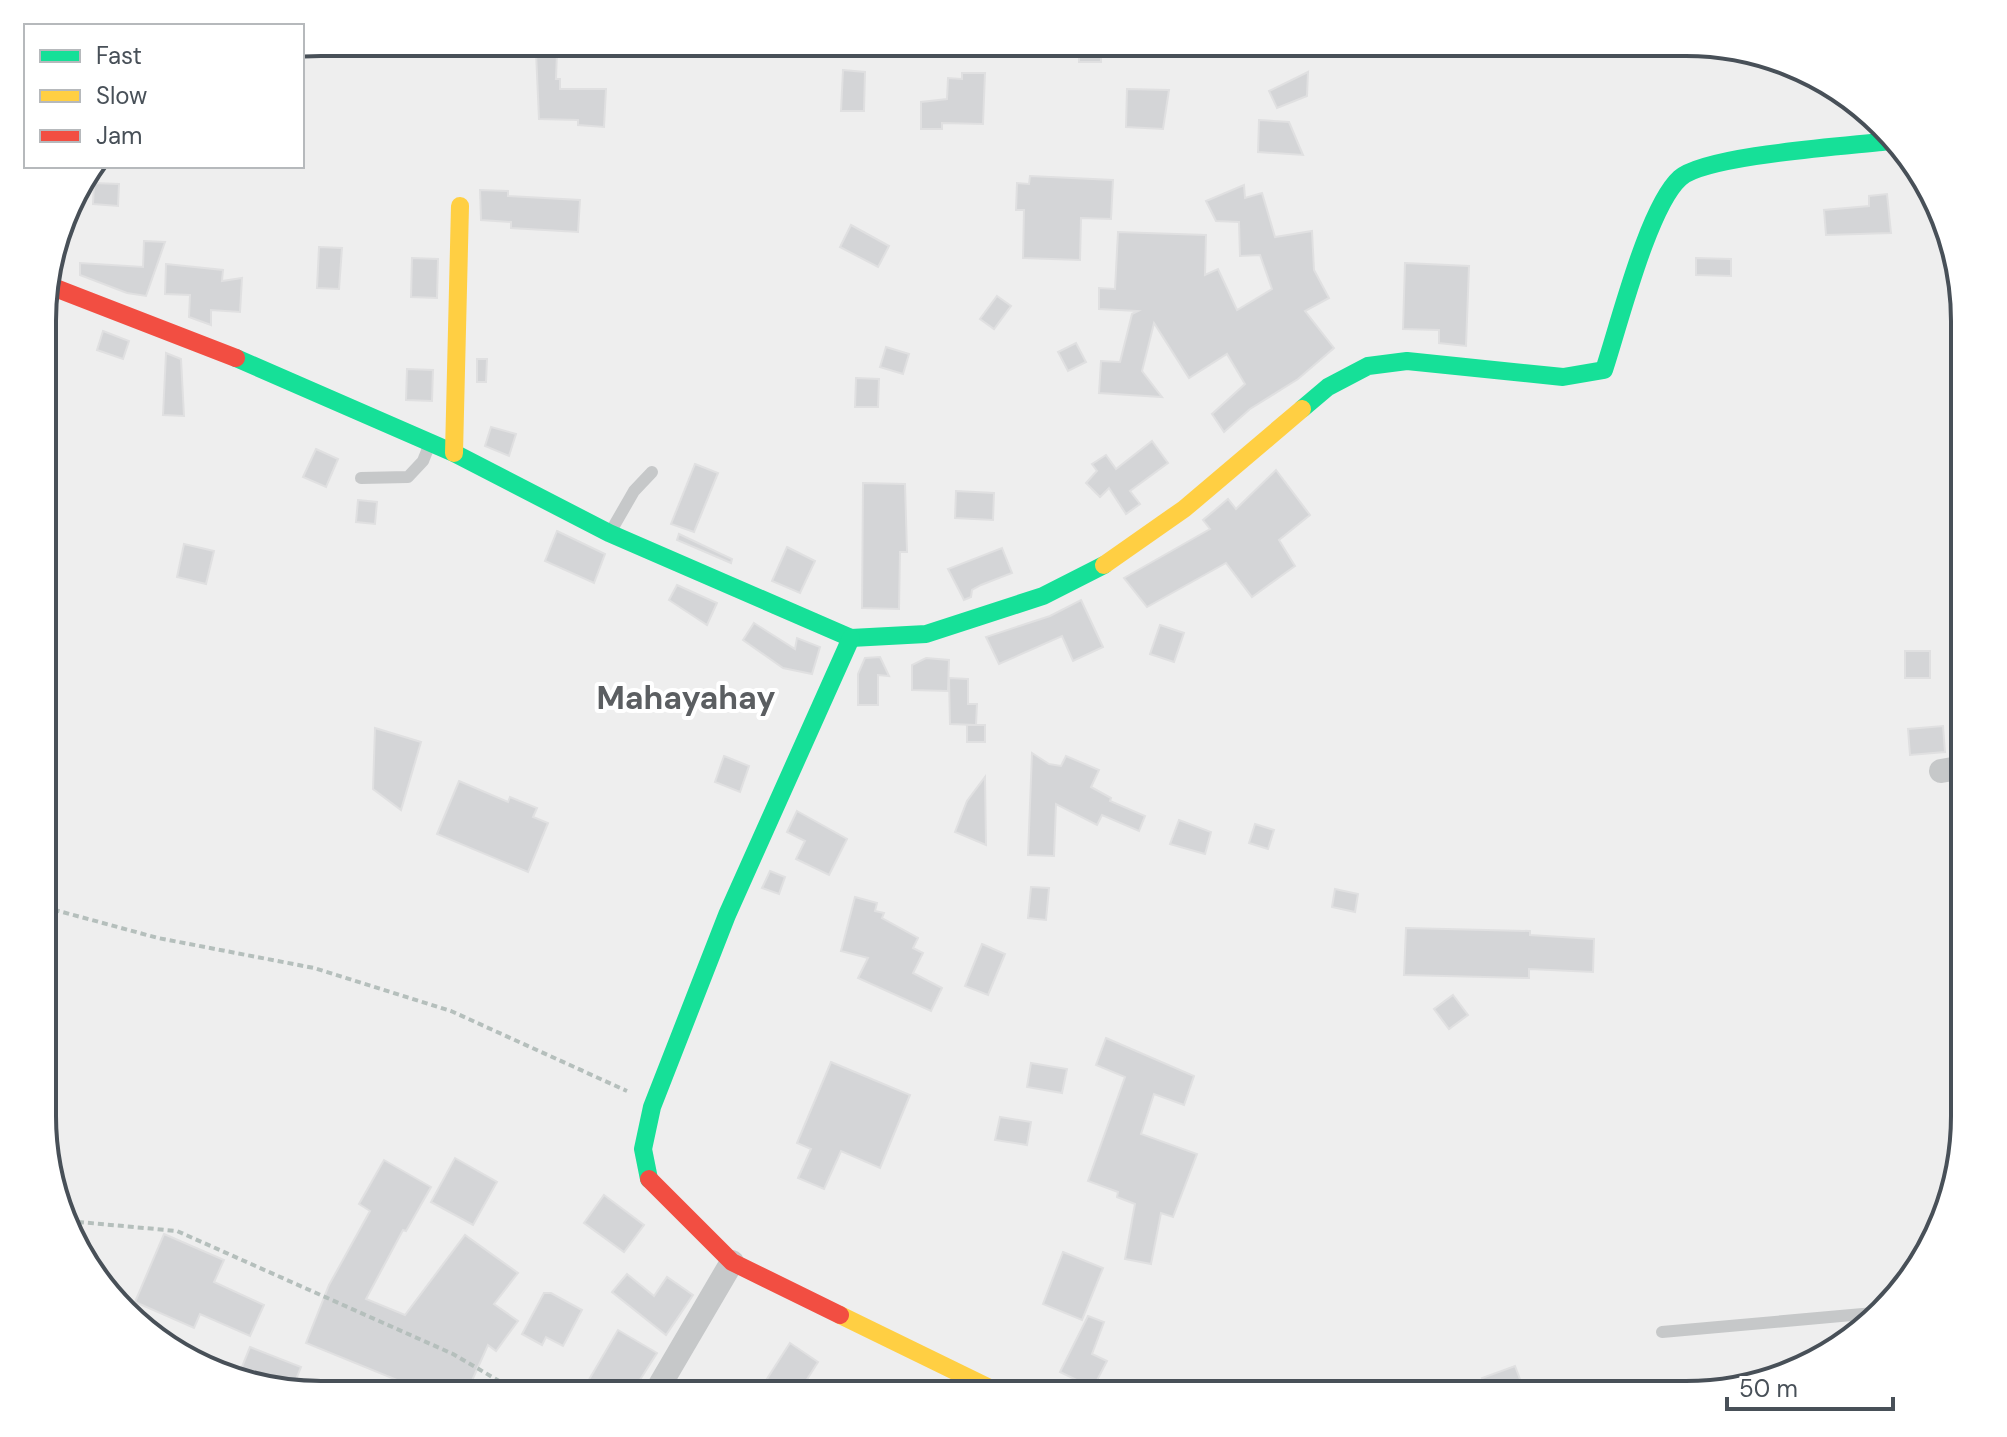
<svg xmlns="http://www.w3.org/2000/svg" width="2007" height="1437" viewBox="0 0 2007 1437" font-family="'DM Sans',sans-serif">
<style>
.building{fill:#d4d5d7;stroke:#e0e0e1;stroke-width:2}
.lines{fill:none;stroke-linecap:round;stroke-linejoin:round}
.path{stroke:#b5bfbc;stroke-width:4;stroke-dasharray:6 4;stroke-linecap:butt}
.lane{stroke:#c6c8c9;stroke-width:12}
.street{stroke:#c6c8c9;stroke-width:24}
.fast{stroke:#16e098;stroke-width:18}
.slow{stroke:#ffcf43;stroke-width:18}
.jam{stroke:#f24e42;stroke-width:18}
.labels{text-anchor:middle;stroke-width:8;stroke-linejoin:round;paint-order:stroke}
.quarter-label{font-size:32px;font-weight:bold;fill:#5b5e61;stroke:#fff}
.rim{fill:none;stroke:#485058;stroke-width:4}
</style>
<rect width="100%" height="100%" fill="#eee"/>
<g class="building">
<rect x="1079" y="42" width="22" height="20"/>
<path d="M 536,52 L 557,52 L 556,79 L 560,79 L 560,89 L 606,89 L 604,127 L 578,125 L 578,120 L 539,119 Z"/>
<path d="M 843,70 L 865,72 L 864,111 L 841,111 Z"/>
<path d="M 1308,72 L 1307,96 L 1277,108 L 1269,91 Z"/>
<path d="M 962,73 L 985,73 L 983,124 L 942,123 L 942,129 L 921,129 L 921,102 L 947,99 L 948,78 L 962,79 Z"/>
<path d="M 1127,89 L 1169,90 L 1163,129 L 1126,127 Z"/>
<path d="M 1259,120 L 1289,122 L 1303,155 L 1258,152 Z"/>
<path d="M 1030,176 L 1113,180 L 1111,219 L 1081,218 L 1080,260 L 1023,258 L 1024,210 L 1016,210 L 1017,183 L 1029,184 Z"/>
<path d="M 94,183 L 119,184 L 118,206 L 93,204 Z"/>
<path d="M 1244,185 L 1245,198 L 1262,193 L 1275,237 L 1312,231 L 1314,270 L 1329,298 L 1305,311 L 1334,348 L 1298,379 L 1250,409 L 1224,432 L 1212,414 L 1245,384 L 1227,354 L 1189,378 L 1154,323 L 1142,371 L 1162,397 L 1099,393 L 1101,361 L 1120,362 L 1132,314 L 1138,311 L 1099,309 L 1099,288 L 1115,289 L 1118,232 L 1206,235 L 1205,275 L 1218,269 L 1237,310 L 1272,289 L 1260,255 L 1240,256 L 1239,222 L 1216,221 L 1206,201 Z"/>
<path d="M 480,190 L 508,191 L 508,196 L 580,200 L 578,232 L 511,228 L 511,222 L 481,220 Z"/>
<path d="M 1887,194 L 1891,233 L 1826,235 L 1824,210 L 1869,206 L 1869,196 Z"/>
<path d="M 851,225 L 889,246 L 878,267 L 840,247 Z"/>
<path d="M 144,241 L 165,242 L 146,296 L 127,293 L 80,275 L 80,263 L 143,267 Z"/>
<path d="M 319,247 L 342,248 L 339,289 L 317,288 Z"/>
<path d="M 412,258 L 438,259 L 437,298 L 411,297 Z"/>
<path d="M 1696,258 L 1731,259 L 1731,276 L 1696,275 Z"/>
<path d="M 1405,263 L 1469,266 L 1466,346 L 1439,343 L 1439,330 L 1403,329 Z"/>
<path d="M 166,264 L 223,270 L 222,281 L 242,278 L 240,312 L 211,310 L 211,325 L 189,317 L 190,295 L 165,294 Z"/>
<path d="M 997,296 L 1011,306 L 994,329 L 980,319 Z"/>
<path d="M 103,331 L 129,341 L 123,359 L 97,350 Z"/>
<path d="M 1076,343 L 1086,362 L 1068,371 L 1058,352 Z"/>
<path d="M 886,347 L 909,354 L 903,374 L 880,367 Z"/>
<path d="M 166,353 L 181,359 L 184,416 L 163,415 Z"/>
<path d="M 477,359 L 487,359 L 486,382 L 477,382 Z"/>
<path d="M 407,369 L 433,370 L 432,401 L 406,400 Z"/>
<path d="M 856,378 L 879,379 L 878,407 L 855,407 Z"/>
<path d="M 491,427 L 516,434 L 509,456 L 485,446 Z"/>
<path d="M 1152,441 L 1168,463 L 1130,491 L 1140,504 L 1126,514 L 1109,488 L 1100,497 L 1086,483 L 1097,471 L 1092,464 L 1106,455 L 1116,469 Z"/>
<path d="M 316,449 L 338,459 L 326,487 L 303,477 Z"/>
<path d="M 695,464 L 718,473 L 694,532 L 671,524 Z"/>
<path d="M 1276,470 L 1310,515 L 1279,540 L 1295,566 L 1252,597 L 1226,563 L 1147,607 L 1124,578 L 1210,529 L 1203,520 L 1228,499 L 1236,509 Z"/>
<path d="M 863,483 L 905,484 L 907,552 L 900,552 L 899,609 L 862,608 Z"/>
<path d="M 956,491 L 994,493 L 993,520 L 955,518 Z"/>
<path d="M 358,500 L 377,502 L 375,524 L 356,522 Z"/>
<path d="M 557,531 L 605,554 L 594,583 L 545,561 Z"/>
<path d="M 679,534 L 732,559 L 731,563 L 677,540 Z"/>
<path d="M 184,544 L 214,551 L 206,584 L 177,577 Z"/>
<path d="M 787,547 L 815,561 L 800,593 L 772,581 Z"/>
<path d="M 1002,548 L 1012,573 L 981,585 L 972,590 L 971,597 L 964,600 L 948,569 Z"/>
<path d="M 677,585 L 717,603 L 707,625 L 669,600 Z"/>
<path d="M 1081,600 L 1103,647 L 1073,661 L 1062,636 L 999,664 L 986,637 L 1050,616 Z"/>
<path d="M 754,623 L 795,649 L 797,638 L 820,647 L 812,674 L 783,668 L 743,640 Z"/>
<path d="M 1160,625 L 1184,633 L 1174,662 L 1150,654 Z"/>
<rect x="1905" y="651" width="25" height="27"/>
<path d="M 880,657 L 889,676 L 878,675 L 878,705 L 858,705 L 858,674 L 865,658 Z"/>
<path d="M 926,658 L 949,660 L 948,691 L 912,690 L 912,665 Z"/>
<path d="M 949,678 L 968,679 L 968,704 L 977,704 L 976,725 L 950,724 Z"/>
<rect x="967" y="725" width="18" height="17"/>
<path d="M 1943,726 L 1945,752 L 1910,755 L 1908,729 Z"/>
<path d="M 375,728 L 421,742 L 401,810 L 373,789 Z"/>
<path d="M 1032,753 L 1049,764 L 1061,766 L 1066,756 L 1099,770 L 1091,787 L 1111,798 L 1110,801 L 1145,816 L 1139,831 L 1102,815 L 1097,825 L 1056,804 L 1054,856 L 1028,855 Z"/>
<path d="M 724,756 L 749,766 L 740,792 L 715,782 Z"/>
<path d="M 985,777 L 986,845 L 955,832 L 967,801 Z"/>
<path d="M 459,781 L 508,802 L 510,797 L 537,808 L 533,817 L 548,823 L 528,872 L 437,834 Z"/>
<path d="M 797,811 L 847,839 L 829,875 L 796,859 L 805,841 L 787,832 Z"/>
<path d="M 1179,820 L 1211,832 L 1205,854 L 1170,844 Z"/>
<path d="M 1255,824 L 1274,830 L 1268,849 L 1249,843 Z"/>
<path d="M 770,871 L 785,877 L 779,894 L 762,888 Z"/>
<path d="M 1031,887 L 1049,888 L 1046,920 L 1028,918 Z"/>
<path d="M 1335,889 L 1358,894 L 1355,912 L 1332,907 Z"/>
<path d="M 855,897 L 877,903 L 875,911 L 884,913 L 882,918 L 918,938 L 913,948 L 923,953 L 913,973 L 942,988 L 931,1011 L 858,978 L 868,958 L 841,951 Z"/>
<path d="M 1406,928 L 1530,931 L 1530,935 L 1594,939 L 1593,972 L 1529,969 L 1529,978 L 1404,975 Z"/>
<path d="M 982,944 L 1005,954 L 988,995 L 965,986 Z"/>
<path d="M 1453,995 L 1468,1015 L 1449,1029 L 1434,1009 Z"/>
<path d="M 1106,1038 L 1194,1076 L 1184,1105 L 1154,1094 L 1141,1134 L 1197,1154 L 1173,1217 L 1161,1213 L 1151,1264 L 1125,1259 L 1135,1204 L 1117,1197 L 1118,1192 L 1088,1181 L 1125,1077 L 1096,1065 Z"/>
<path d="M 831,1062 L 910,1095 L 880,1168 L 841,1151 L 824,1189 L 798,1178 L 811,1149 L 797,1143 Z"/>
<path d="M 1031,1063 L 1067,1069 L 1062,1093 L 1027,1087 Z"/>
<path d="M 1000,1117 L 1031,1122 L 1027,1145 L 995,1140 Z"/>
<path d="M 455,1158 L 497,1182 L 473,1225 L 431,1202 Z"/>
<path d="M 384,1160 L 431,1187 L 406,1231 L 403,1230 L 366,1299 L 405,1315 L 465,1235 L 518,1273 L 494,1304 L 518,1321 L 496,1351 L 488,1345 L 466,1394 L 390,1394 L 397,1380 L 306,1343 L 329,1285 L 370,1211 L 359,1204 Z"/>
<path d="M 604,1195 L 644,1225 L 624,1252 L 584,1223 Z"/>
<path d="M 164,1234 L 224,1260 L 214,1282 L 264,1305 L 250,1336 L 200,1314 L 194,1328 L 135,1302 Z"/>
<path d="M 1063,1252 L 1103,1268 L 1082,1320 L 1043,1304 Z"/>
<path d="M 627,1274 L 654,1296 L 667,1277 L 693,1295 L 666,1335 L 612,1292 Z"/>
<path d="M 544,1293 L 551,1293 L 582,1310 L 563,1346 L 546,1337 L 542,1345 L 522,1334 Z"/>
<path d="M 1088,1316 L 1104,1322 L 1092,1354 L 1107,1361 L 1093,1388 L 1060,1372 Z"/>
<path d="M 618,1330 L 657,1353 L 636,1386 L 628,1381 L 619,1395 L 580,1395 Z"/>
<path d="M 790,1343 L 818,1362 L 797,1395 L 785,1395 L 765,1382 Z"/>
<path d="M 250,1347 L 301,1367 L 291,1392 L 237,1379 Z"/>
<path d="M 1515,1366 L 1526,1395 L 1488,1395 L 1482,1378 Z"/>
</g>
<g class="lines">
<g class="path">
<path d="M 44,907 L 158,938 L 314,968 L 451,1011 L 627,1091"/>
<path d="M 68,1221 L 177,1231 L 453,1354 L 523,1395"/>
<path d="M 487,1395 L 495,1379"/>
</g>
<g class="lane">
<path d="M 361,478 L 408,477 L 423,461 L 429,446"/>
<path d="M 611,531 L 634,491 L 652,472"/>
<path d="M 1662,1332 L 1874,1313"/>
</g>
<g class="street">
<path d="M 1941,771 L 1964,767"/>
<path d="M 654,1395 L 732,1262"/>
</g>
<g class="fast">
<path d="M 236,358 L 454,453 L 609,533 L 851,638 L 926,634 L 1043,596 L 1104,565"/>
<path d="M 1302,409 L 1328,387 L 1368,366 L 1407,361 L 1563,377 L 1604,370 C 1619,325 1648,207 1680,178 C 1706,155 1849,146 1890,141"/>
<path d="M 649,1179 L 643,1149 L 652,1107 L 727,915 L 851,638"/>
</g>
<g class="slow">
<path d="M 454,453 L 460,206"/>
<path d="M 1104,565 L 1184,509 L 1302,409"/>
<path d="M 840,1315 L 1004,1395"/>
</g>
<g class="jam">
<path d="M 45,284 L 236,358"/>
<path d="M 649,1179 L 732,1262 L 840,1315"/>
</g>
</g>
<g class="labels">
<g class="quarter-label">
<text x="686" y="709">Mahayahay</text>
</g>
</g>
<path d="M0 0H2007V1437H0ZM321 56H1686A265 265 0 0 1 1951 321V1116A265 265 0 0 1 1686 1381H321A265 265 0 0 1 56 1116V321A265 265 0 0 1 321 56Z" fill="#fff" fill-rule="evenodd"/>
<path class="rim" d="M321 56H1686A265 265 0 0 1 1951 321V1116A265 265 0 0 1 1686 1381H321A265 265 0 0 1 56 1116V321A265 265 0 0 1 321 56Z"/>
<rect x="24" y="24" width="280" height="144" fill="#ffffff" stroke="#b6b9bc" stroke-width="2"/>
<rect x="40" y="50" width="40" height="12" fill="#16e098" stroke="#b6b9bc" stroke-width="2"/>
<text x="96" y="64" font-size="24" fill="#485058">Fast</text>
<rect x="40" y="90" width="40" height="12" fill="#ffcf43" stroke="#b6b9bc" stroke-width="2"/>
<text x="96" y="104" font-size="24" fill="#485058">Slow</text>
<rect x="40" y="130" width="40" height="12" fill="#f24e42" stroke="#b6b9bc" stroke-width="2"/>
<text x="96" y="144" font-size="24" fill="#485058">Jam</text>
<path d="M1727 1397v12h166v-12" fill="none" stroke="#485058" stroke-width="4"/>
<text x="1739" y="1397" font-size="24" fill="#485058" stroke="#ffffff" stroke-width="6" paint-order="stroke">50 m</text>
</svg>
